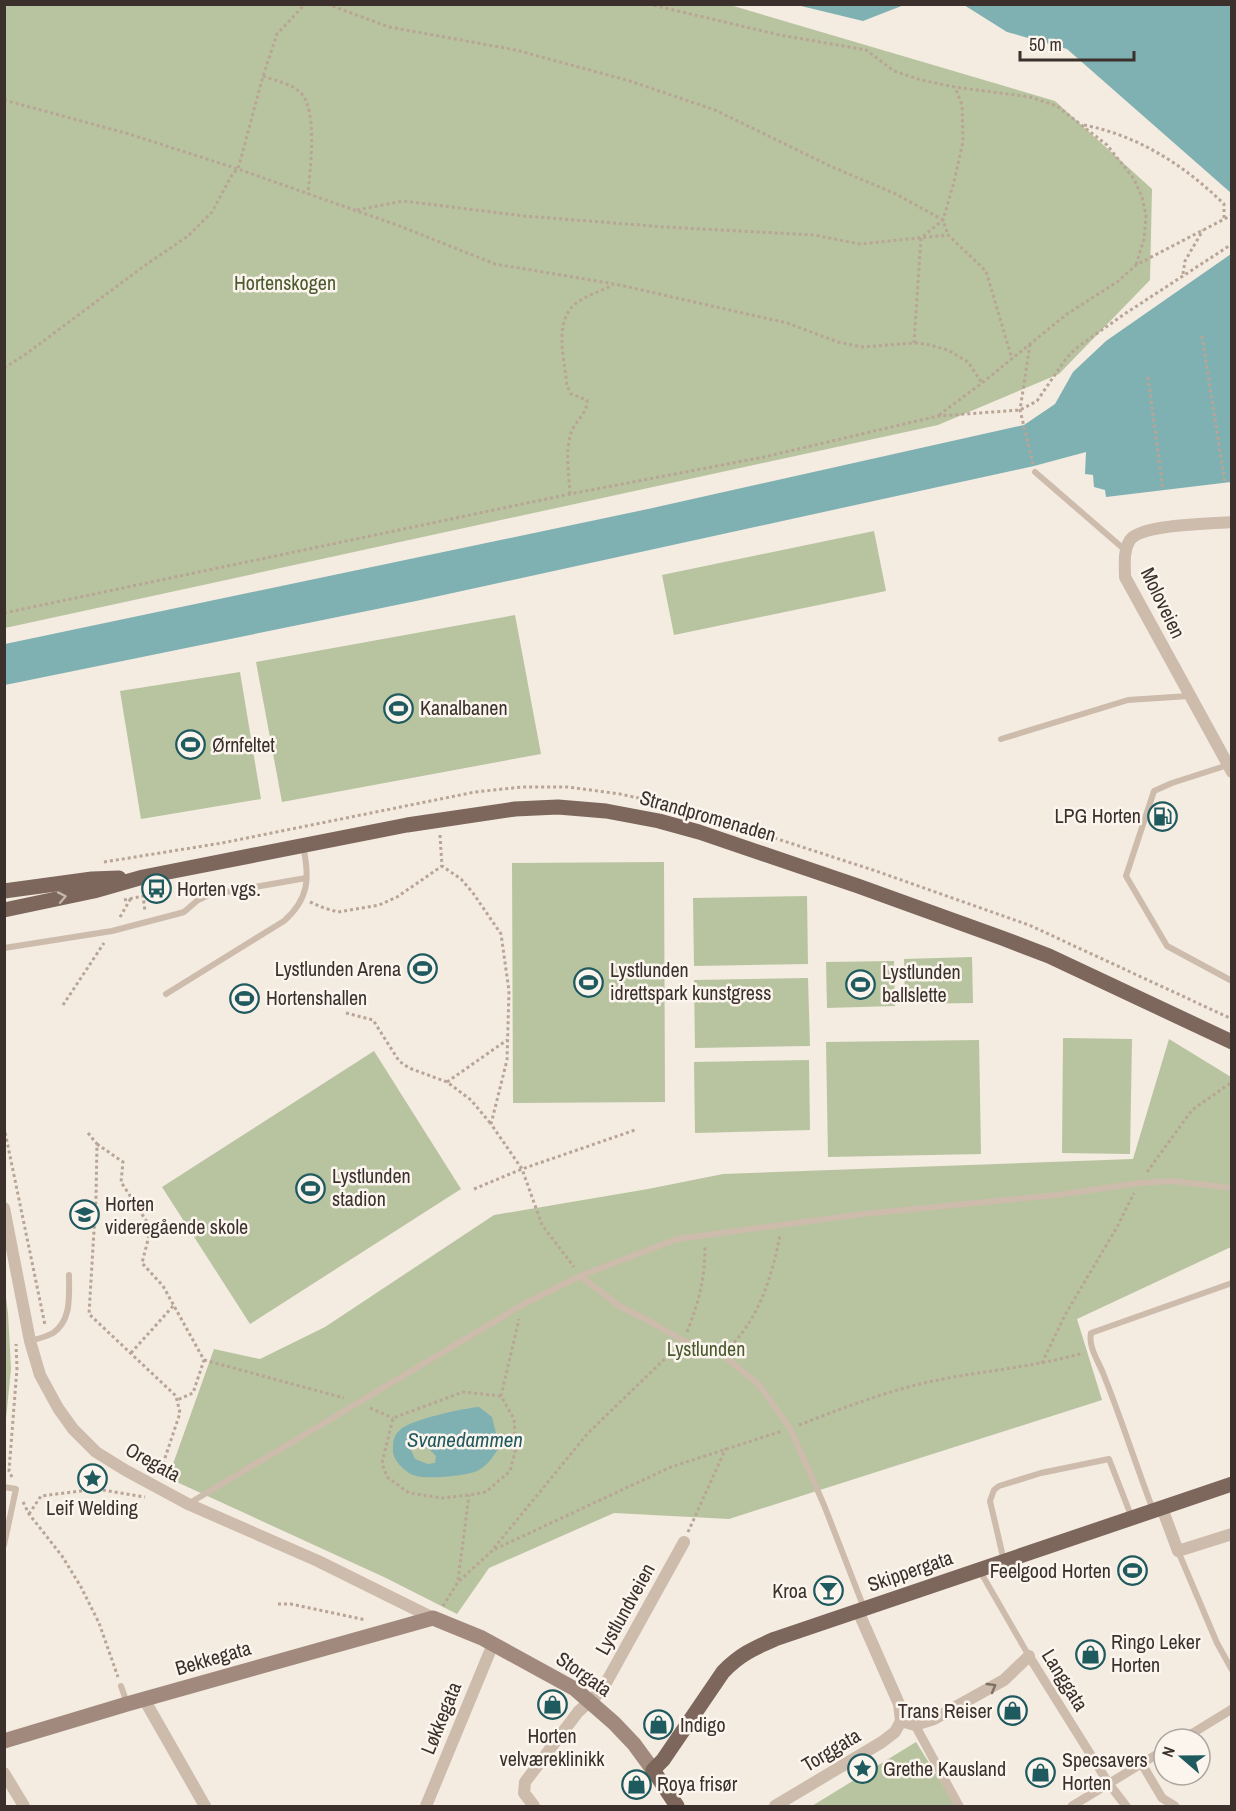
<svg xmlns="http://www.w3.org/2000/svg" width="1236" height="1811" viewBox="0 0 1236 1811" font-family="'Archivo Narrow',sans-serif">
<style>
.green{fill:#b8c4a0}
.water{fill:#7fb0b2;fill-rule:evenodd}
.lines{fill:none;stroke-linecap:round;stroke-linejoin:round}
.path{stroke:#b9a596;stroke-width:3;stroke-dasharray:3 3;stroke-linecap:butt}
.service{stroke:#cdbbac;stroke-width:6}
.pedestrian{stroke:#cdbbac;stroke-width:9}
.minor{stroke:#cdbbac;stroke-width:12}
.secondary{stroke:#a18a7d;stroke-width:15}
.primary{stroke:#7d675c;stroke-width:15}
.oneway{stroke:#c2b5ac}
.oneway2{stroke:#7d6f65}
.labels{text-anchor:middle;stroke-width:5;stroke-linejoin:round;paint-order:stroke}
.park-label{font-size:20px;fill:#4a5a2e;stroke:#fbf5ee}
.street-label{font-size:20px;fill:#3b302b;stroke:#fbf5ee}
.poi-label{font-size:20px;fill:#3b302b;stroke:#fbf5ee;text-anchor:start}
.water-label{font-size:21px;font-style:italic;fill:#1f5a5e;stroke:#fbf5ee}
</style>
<rect width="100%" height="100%" fill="#f4ebe1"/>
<g class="green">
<path d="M 4,5 L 730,5 L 1055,101 L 1152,189 L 1150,280 L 1059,374 L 938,425 L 5,628 Z"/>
<path d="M 874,531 L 886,591 L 674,635 L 662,575 Z"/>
<path d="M 515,615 L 541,754 L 282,802 L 256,662 Z"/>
<path d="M 240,672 L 261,799 L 141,819 L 120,691 Z"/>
<path d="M 664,862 L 665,1102 L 513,1103 L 512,863 Z"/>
<path d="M 807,896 L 808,964 L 694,966 L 693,898 Z"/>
<path d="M 972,957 L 973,1003 L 905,1004 L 904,959 Z"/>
<path d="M 894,961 L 895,1006 L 827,1008 L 826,962 Z"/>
<path d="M 808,978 L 810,1046 L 695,1048 L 694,980 Z"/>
<path d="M 1063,1038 L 1132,1039 L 1130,1154 L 1062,1153 Z"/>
<path d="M 1169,1039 L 1231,1077 L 1231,1247 L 1077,1319 L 1102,1400 L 729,1519 L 614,1513 L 489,1568 L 457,1614 L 386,1578 L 168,1478 L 214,1349 L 260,1359 L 325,1327 L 494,1215 L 648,1189 L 723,1174 L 1133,1159 Z"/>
<path d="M 979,1040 L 981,1154 L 828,1157 L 826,1042 Z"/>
<path d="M 374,1051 L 461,1189 L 250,1324 L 162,1187 Z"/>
<path d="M 809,1060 L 810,1130 L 695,1133 L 694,1062 Z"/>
<path d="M 5,1290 L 8,1313 L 11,1369 L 5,1429 Z"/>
<path d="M 916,1742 L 956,1806 L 812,1806 Z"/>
</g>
<g class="water">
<path d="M 797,5 L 904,4 L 904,5 L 863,21 Z"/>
<path d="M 964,5 L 1231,5 L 1231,193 L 1067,49 L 1007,32 Z"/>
<path d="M 1231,254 L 1231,482 L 1106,497 L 1105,490 L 1094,487 L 1093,475 L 1085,474 L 1086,452 L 1034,466 L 416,601 L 5,685 L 5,644 L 648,509 L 1024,425 L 1055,404 L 1073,372 L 1106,341 Z"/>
<path d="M 479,1407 L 492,1417 L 496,1433 L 501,1444 C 495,1454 488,1466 477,1471 C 465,1476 425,1480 413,1475 C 404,1471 393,1460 393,1451 C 393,1442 393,1436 400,1430 C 409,1420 464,1408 479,1407 ZM 414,1444 L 429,1449 L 436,1456 L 435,1463 L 428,1464 L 415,1459 L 411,1450 Z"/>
</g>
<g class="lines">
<g class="path">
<path d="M 327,4 L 389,27 L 516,50 L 630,81 L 715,110 L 830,166 L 896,194 L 943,220 L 948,235"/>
<path d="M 648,4 L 780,35 L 866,50 L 894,71 L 921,80 L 955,87 L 1030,97 L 1057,106 L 1107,145 L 1134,179 L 1142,197 L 1146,215 L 1144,239 L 1136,265"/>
<path d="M 263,76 C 275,81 291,83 301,93 C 318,111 310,170 308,194"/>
<path d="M 4,100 L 129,134 L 238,169 L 397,225 L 495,264 L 615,284 L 787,323 L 838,342 L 862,347 L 914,343 L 926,344 L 948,350 L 968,362 L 982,383"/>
<path d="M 1084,125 C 1139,136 1184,165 1224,204 L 1224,218"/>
<path d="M 357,210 L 403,201 L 524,216 L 665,227 L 814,235 L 860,244 L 948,235 L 986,271 L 1012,359"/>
<path d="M 1183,274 L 1185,261 L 1203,230"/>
<path d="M 1202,336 L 1225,483"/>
<path d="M 914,343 L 921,238 L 943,220 L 954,182 L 963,141 L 962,105 L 955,87"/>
<path d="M 1030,344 L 1020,410 L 1033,464"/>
<path d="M 4,368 L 26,354 L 144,266 L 188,236 L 212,212 L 233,173 L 238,169 L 263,76 L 277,34 L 305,4"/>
<path d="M 1148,377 L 1163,490"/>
<path d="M 939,415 L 982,383 L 1067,314 L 1117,282 L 1136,265 L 1232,215"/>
<path d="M 570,494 C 569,474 565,452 571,433 C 575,421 588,413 587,400 L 571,394 L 567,386 C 565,361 553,323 575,304 C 585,296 601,291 613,285"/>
<path d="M 4,613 L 570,494 L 764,457 L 938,416 L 1020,410 L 1037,401 L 1065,360 L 1075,349 L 1123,315 L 1232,244"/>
<path d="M 440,835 L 442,866 L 461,879 L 473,893 L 501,934 L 509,991 L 507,1060 L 491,1124 L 522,1169 L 542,1225 L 574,1267"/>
<path d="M 104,862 L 222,843 L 475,792 L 522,787 L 568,787 L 620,794 L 679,807 L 873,870 L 1029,925 L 1232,1019"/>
<path d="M 124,900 L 143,896 L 145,911"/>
<path d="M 310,902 L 324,908 L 338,912 L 379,905 L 397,897 L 442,866"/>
<path d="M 120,917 L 131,898"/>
<path d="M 63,1005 L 104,943"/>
<path d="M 346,1013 L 373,1020 L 399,1061 L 409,1068 L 447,1082 L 471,1100 L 491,1124"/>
<path d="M 447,1082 L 507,1040"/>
<path d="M 4,1127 L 45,1325"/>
<path d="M 88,1133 L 97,1144 L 96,1197 L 89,1314 L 176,1396 L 180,1413 L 159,1476"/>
<path d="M 97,1144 L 123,1162 L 121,1182 L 151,1228 L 142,1263 L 163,1286 L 204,1360 L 193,1393 L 177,1400"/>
<path d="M 1147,1172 L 1192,1110 L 1232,1082"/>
<path d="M 474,1189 L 522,1169 L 635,1130"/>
<path d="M 687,1332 C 699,1301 705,1279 705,1246"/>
<path d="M 730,1347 C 760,1316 772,1276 780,1235"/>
<path d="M 131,1353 L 174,1305"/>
<path d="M 204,1360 L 344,1398"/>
<path d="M 1042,1363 L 1065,1315 L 1117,1227 L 1134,1193"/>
<path d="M 501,1396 L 463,1392 L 393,1418 L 382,1463 L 387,1477 L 409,1493 L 442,1498 L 469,1495 L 486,1492 L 510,1471 L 516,1448 L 514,1419 L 501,1396 L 519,1319"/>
<path d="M 370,1408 L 393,1418"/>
<path d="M 799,1425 C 838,1410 876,1395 916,1385 C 971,1371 1029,1369 1083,1353"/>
<path d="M 12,1477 L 9,1471 L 17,1368 L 16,1344"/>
<path d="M 23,1502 L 29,1514 L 62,1556 L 81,1587 L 99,1623 L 118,1677"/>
<path d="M 29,1514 L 41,1496 L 96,1489 L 145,1497"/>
<path d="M 688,1532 L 726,1448"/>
<path d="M 494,1548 L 588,1433 L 677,1347"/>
<path d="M 458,1580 L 469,1495"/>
<path d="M 278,1604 L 291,1604 L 366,1620"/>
<path d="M 443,1606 L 458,1582 L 493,1550 L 671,1467 L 782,1431"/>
</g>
<g class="service">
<path d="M 1035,472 L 1125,550"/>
<path d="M 1001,739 L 1128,700 L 1189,696"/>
<path d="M 1228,765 L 1172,783 L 1154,791 L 1126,876 L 1167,946 L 1232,981"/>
<path d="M 4,948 L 112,931 L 177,914 L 184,912 L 198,900 L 209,895 L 306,878"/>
<path d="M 166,994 L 284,921 C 309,899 310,878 303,846"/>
<path d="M 580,1276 L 621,1307 L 651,1322 L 684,1341 L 723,1355 L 759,1385 L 790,1428 L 824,1505 L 864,1608"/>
<path d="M 30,1341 C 37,1339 46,1337 53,1333 C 72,1320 69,1295 69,1275"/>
<path d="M 4,1487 L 16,1489 L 4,1545"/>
<path d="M 188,1504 L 522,1305 L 580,1276 L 677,1239 L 863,1214 L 1057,1195 L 1139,1183 L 1172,1181 L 1232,1188"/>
<path d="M 1153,1510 C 1136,1465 1121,1418 1103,1373 C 1098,1361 1088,1346 1091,1333 L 1232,1283"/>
<path d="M 1178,1551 L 1217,1643 L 1232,1670"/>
<path d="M 1004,1561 L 990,1501 L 994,1490 L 999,1486 L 1041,1473 L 1109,1459 L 1132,1518"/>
<path d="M 980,1571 L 1029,1656"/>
<path d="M 121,1686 L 127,1703"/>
</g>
<g class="pedestrian">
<path d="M 1029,1656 L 1109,1784 L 1126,1806"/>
<path d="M 915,1725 L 959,1806"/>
<path d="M 1183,1739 L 1232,1709"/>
<path d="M 1142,1764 L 1162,1798 L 1175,1806"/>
<path d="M 1072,1806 L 1164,1750"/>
</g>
<g class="minor">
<path d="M 1232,522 C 1211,524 1141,524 1130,540 C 1123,551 1125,565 1125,577 L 1232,772"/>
<path d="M 4,1208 L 30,1341 L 40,1375 L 58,1408 L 73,1429 L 96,1452 L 125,1470 L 188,1504 L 318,1561 L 433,1618"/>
<path d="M 1162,1508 L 1178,1551 L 1232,1534"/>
<path d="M 858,1611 L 899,1704 L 901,1721"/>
<path d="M 144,1699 L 205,1806"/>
<path d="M 901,1721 L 915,1725 L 934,1719 L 1004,1680 L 1029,1656"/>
<path d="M 4,1773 L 24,1806"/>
<path d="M 426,1806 L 493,1644"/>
<path d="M 534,1806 L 524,1793 L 525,1782 L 578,1712 L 602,1690 L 684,1542"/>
<path d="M 775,1806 L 882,1742 L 895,1732 L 901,1721"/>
</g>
<path class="secondary" d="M 4,1741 L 127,1704 L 433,1618 L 482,1638 L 575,1689 L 614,1723 L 634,1744 L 653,1770"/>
<g class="primary">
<path d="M 4,891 L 92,879 L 119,878"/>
<path d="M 4,910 L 94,891 L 143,877 L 407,825 L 515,809 L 558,807 L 606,811 L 659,821 L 699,832 L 858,886 L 1002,938 L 1049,956 L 1232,1042"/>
<path d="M 677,1806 L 653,1770 L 663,1760 L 723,1672 C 739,1655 754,1648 775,1639 L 1232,1484"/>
</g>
</g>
<defs><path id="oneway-chevron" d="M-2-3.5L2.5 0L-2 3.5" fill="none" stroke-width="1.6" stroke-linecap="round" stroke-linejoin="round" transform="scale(1.5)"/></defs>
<use class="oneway" href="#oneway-chevron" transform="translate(62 897) rotate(-11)"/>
<use class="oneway2" href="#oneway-chevron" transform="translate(992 1687) rotate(-30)"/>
<defs>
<symbol id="stadium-ring" viewBox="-11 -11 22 22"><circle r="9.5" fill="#fbf5ee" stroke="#1f5a5e" stroke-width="1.5"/><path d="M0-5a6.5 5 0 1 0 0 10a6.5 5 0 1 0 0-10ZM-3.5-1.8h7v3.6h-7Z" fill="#1f5a5e"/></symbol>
<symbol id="fuel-ring" viewBox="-11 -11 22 22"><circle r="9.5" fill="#fbf5ee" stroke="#1f5a5e" stroke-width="1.5"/><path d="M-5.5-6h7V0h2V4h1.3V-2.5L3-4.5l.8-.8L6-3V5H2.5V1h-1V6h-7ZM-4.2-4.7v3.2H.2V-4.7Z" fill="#1f5a5e"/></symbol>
<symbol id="bus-ring" viewBox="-11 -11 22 22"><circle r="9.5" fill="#fbf5ee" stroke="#1f5a5e" stroke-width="1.5"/><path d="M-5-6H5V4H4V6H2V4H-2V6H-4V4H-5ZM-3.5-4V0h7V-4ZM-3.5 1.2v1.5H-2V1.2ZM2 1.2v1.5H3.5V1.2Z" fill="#1f5a5e"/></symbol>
<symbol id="school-ring" viewBox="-11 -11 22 22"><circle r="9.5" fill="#fbf5ee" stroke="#1f5a5e" stroke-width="1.5"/><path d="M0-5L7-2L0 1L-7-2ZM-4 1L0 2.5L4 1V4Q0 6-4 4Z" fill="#1f5a5e"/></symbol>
<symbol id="sight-ring" viewBox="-11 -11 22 22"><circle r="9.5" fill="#fbf5ee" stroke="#1f5a5e" stroke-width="1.5"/><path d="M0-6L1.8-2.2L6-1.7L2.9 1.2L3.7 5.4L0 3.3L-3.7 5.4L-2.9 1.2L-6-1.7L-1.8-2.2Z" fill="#1f5a5e"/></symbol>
<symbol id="bar-ring" viewBox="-11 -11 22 22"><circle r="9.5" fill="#fbf5ee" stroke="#1f5a5e" stroke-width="1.5"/><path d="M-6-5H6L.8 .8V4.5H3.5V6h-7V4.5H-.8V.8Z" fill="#1f5a5e"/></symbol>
<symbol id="shop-ring" viewBox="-11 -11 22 22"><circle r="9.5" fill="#fbf5ee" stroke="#1f5a5e" stroke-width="1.5"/><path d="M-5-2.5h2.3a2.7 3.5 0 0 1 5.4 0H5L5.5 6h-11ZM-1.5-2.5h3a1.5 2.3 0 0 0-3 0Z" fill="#1f5a5e"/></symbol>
</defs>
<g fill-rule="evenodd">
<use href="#stadium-ring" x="382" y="692" width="33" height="33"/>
<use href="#stadium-ring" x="174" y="728" width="33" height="33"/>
<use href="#fuel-ring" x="1146" y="800" width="33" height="33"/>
<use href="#bus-ring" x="140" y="872" width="33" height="33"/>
<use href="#stadium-ring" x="406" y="952" width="33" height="33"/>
<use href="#stadium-ring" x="572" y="966" width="33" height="33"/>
<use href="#stadium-ring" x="844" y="968" width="33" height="33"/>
<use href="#stadium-ring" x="228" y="982" width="33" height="33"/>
<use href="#stadium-ring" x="294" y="1172" width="33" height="33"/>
<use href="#school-ring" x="68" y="1198" width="33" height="33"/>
<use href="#sight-ring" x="76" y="1462" width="33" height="33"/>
<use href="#stadium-ring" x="1116" y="1554" width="33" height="33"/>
<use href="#bar-ring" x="812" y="1574" width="33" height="33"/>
<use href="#shop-ring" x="1074" y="1638" width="33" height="33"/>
<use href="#shop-ring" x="536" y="1688" width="33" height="33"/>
<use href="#shop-ring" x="996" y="1694" width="33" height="33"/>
<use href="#shop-ring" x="642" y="1708" width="33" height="33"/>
<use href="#sight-ring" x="846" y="1752" width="33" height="33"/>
<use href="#shop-ring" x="1024" y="1756" width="33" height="33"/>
<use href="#shop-ring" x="620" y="1768" width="33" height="33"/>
</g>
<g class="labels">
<g class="park-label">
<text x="285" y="290">Hortenskogen</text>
<text x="706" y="1356">Lystlunden</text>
</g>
<g class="street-label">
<text transform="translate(1163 603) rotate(64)" y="7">Moloveien</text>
<text transform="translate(708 816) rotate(16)" y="7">Strandpromenaden</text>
<text transform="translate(153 1462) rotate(29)" y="7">Oregata</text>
<text transform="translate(910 1571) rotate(-19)" y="7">Skippergata</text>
<text transform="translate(625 1609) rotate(-61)" y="7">Lystlundveien</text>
<text transform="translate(213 1658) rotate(-16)" y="7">Bekkegata</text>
<text transform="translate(584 1674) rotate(35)" y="7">Storgata</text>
<text transform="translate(1065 1680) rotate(58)" y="7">Langgata</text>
<text transform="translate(441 1718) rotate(-68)" y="7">Løkkegata</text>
<text transform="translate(831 1750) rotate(-31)" y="7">Torggata</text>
</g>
<g class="poi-label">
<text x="420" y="715">Kanalbanen</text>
<text x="212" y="752">Ørnfeltet</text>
<text x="1141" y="823" text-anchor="end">LPG Horten</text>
<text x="177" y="896">Horten vgs.</text>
<text x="401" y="976" text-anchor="end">Lystlunden Arena</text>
<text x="610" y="977">Lystlunden<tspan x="610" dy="23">idrettspark kunstgress</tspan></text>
<text x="882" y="979">Lystlunden<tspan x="882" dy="23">ballslette</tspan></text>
<text x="266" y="1005">Hortenshallen</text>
<text x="332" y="1183">Lystlunden<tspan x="332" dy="23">stadion</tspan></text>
<text x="105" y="1211">Horten<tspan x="105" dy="23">videregående skole</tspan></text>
<text x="92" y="1515" text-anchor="middle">Leif Welding</text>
<text x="1111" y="1578" text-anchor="end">Feelgood Horten</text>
<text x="807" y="1598" text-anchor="end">Kroa</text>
<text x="1111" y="1649">Ringo Leker<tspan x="1111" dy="23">Horten</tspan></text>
<text x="992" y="1718" text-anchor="end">Trans Reiser</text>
<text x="680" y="1732">Indigo</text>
<text x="552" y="1743" text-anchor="middle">Horten<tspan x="552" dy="23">velværeklinikk</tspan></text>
<text x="1062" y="1767">Specsavers<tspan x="1062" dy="23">Horten</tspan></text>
<text x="883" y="1776">Grethe Kausland</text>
<text x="657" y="1791">Roya frisør</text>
</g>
<g class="water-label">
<text x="465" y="1447">Svanedammen</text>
</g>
</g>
<rect width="1236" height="1811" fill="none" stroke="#3b302b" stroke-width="12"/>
<g transform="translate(1182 1757) rotate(290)"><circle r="28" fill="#fbf5ee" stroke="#aea6a0" stroke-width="1.5"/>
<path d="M0-4.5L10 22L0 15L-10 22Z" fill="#1f5a5e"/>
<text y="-9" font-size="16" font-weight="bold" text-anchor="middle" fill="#3b302b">N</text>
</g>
<path d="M1020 51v9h114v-9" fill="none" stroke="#3b302b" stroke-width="3"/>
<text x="1029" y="51" font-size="18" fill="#3b302b" stroke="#fbf5ee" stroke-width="4.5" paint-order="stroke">50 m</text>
</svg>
